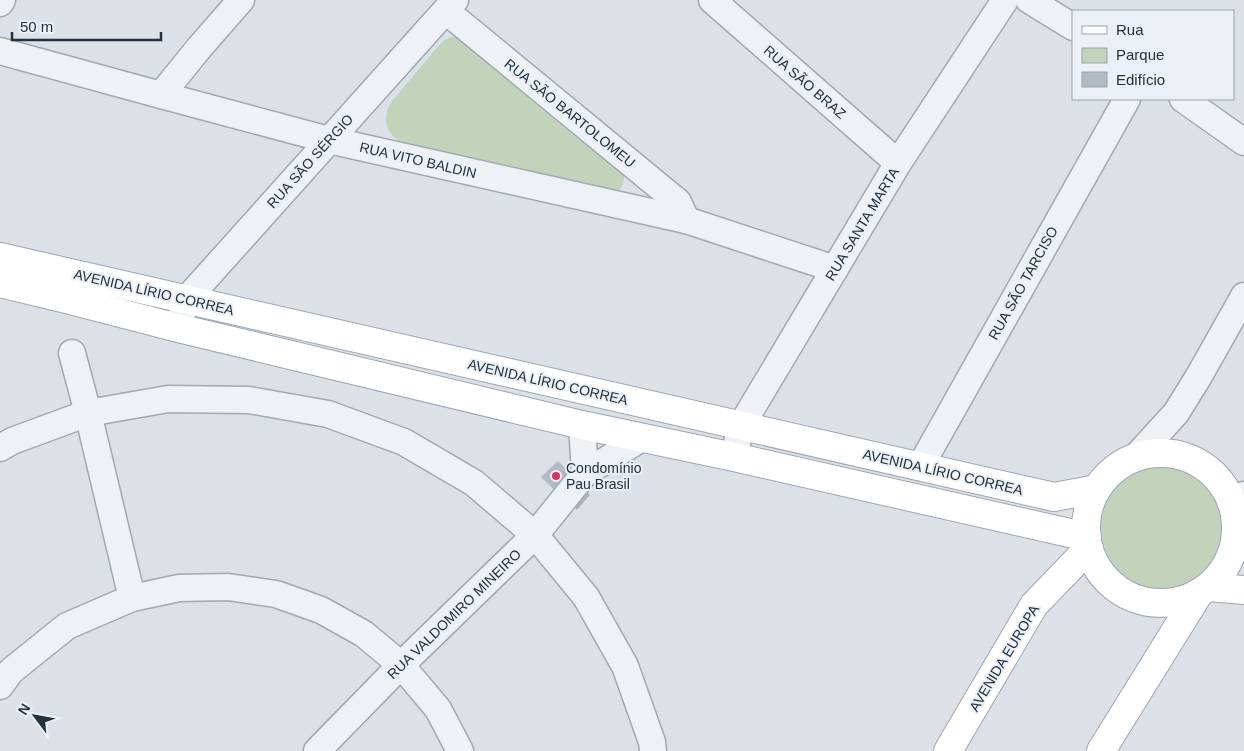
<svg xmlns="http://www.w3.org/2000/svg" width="1244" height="751" viewBox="0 0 1244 751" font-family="Helvetica,sans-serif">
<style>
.green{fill:#c3d2bb}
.shadow{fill:#0003}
.building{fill:#b2bac4}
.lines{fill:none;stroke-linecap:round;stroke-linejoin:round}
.minor-casing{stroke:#a0a8b1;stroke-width:29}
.major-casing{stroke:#99a6b4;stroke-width:30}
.minor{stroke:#eef1f5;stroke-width:26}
.major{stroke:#fff;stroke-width:28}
.poi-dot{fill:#da3259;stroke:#eaf0f5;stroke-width:2}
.labels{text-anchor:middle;stroke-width:4;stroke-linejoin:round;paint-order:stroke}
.street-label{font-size:14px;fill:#24303e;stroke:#eaf0f5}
.poi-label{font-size:14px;fill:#24303e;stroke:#eaf0f5;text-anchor:start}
</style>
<rect width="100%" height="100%" fill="#dbe1e7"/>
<g class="green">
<path d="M 451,37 L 458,37 L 623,171 C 625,180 624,186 617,192 L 406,144 C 386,136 380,120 392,101 L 440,44 L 445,40 Z"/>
<circle cx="1162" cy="529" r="64"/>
</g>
<path class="shadow" d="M 558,462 L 590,495 L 577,510 L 543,477 Z"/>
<path class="building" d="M 558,461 L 589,492 L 574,509 L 541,477 Z"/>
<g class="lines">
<defs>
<g id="minor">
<path d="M 712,0 L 898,163"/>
<path d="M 1029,0 L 1073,27"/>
<path d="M 0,3 L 2,0"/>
<path d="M 446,11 L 678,202 L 686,220"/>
<path d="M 0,51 L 161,95 L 329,140 L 686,220 L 835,269"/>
<path d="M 161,95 L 199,48 L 241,0"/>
<path d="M 1183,99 L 1244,142"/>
<path d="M 178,328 L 186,300 L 455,0"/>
<path d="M 72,353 L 88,413 L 132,598"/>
<path d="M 582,425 L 585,473"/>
<path d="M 0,448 L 12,441 L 88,413 L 168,399 L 249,400 L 328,414 L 404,442 L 474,483 L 535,535 L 586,597 L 625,666 L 652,742 L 653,751"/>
<path d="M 734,457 L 741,426 L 898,163 L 1005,0"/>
<path d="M 1135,458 L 1176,413 L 1199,376 L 1244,296"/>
<path d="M 920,467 L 1127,99"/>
<path d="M 1234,507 L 1244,495"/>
<path d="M 0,686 L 11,671 L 67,626 L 132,598 L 179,588 L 228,587 L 276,594 L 321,610 L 364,634 L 401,665 L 438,709 L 460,751"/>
<path d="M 317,751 L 401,665 L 535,535 L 585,473 L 642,438"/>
</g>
<g id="major">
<path d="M 0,257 L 1054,497 L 1097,489"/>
<path d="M 0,283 L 66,299 L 178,328 L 582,425 L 734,457 L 1087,537"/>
<circle cx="1161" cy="528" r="75"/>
<path d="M 1208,587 L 1244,590"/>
<path d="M 948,751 L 1034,605 L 1089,548"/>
<path d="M 1101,751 L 1199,593"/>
</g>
</defs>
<use href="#minor" class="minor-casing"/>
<use href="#major" class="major-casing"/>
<use href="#minor" class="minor"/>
<use href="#major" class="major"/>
</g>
<circle class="poi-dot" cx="556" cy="476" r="5"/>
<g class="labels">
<g class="street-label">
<text transform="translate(805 82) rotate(41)" y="5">RUA SÃO BRAZ</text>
<text transform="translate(570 113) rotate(39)" y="5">RUA SÃO BARTOLOMEU</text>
<text transform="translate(418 160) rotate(13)" y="5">RUA VITO BALDIN</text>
<text transform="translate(310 161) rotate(-48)" y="5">RUA SÃO SÉRGIO</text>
<text transform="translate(862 224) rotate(-59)" y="5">RUA SANTA MARTA</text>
<text transform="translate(1023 283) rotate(-61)" y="5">RUA SÃO TARCISO</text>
<text transform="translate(154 292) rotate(13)" y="5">AVENIDA LÍRIO CORREA</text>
<text transform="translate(548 382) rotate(13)" y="5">AVENIDA LÍRIO CORREA</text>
<text transform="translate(943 472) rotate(13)" y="5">AVENIDA LÍRIO CORREA</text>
<text transform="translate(454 614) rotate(-44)" y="5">RUA VALDOMIRO MINEIRO</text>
<text transform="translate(1004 658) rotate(-59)" y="5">AVENIDA EUROPA</text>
</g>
<g class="poi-label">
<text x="566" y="473">Condomínio<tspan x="566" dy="16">Pau Brasil</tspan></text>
</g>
</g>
<rect x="1072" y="10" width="162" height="90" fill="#eaf0f5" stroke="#9ba3ac"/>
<rect x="1082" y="26" width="25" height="8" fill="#ffffff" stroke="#9ba3ac"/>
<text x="1116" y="35" font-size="15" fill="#24303e">Rua</text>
<rect x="1082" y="48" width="25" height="15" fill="#c3d2bb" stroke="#9ba3ac"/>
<text x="1116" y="60" font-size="15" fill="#24303e">Parque</text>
<rect x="1082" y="72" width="25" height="15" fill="#b2bac4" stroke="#9ba3ac"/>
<text x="1116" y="85" font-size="15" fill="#24303e">Edifício</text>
<g transform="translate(35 716) rotate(302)" stroke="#eaf0f5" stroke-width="4" paint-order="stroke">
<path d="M0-4L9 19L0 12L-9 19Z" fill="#24303e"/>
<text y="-8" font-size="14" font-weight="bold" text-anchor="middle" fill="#24303e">N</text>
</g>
<path d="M12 32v8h149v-8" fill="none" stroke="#24303e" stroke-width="2.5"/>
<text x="20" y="32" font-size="15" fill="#24303e" stroke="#eaf0f5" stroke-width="4" paint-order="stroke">50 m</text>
</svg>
